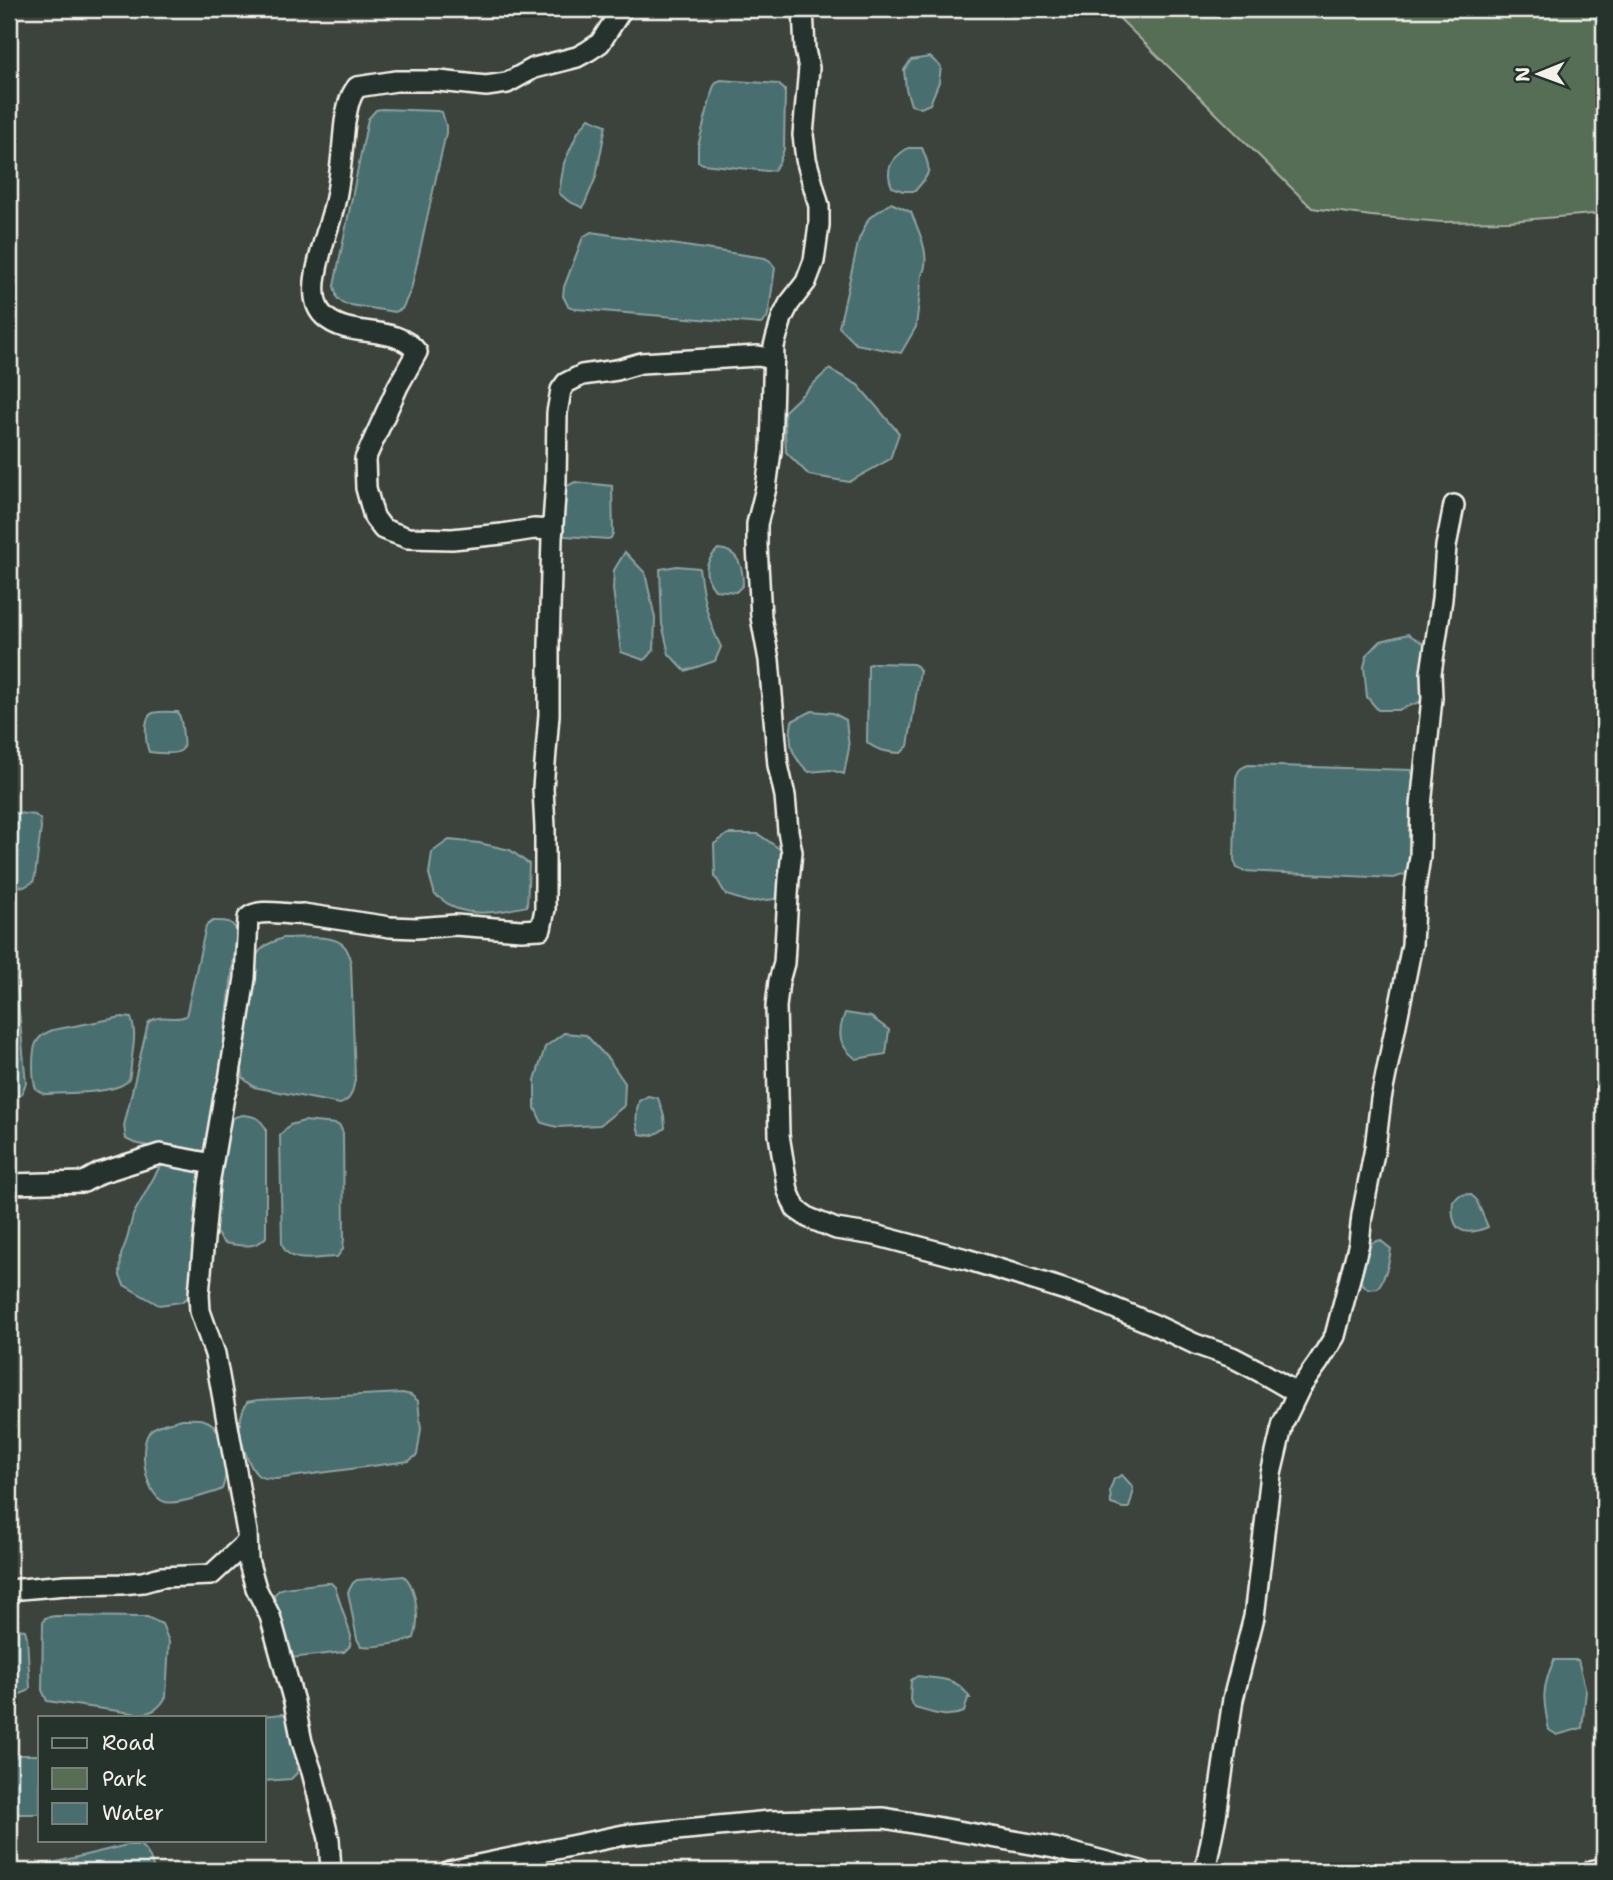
<svg xmlns="http://www.w3.org/2000/svg" width="1613" height="1880" viewBox="0 0 1613 1880" font-family="'Shantell Sans',sans-serif">
<style>
.green{fill:#576e54;stroke:#a6b09e;stroke-width:2}
.water{fill:#4a6e6f;stroke:#8ea29f;stroke-width:2}
.lines{fill:none;stroke-linecap:round;stroke-linejoin:round}
.minor-casing{stroke:#f4f1e8;stroke-width:24}
.minor{stroke:#26332d;stroke-width:19}
</style>
<rect width="100%" height="100%" fill="#3c433d"/>
<filter id="ink" filterUnits="userSpaceOnUse"><feTurbulence type="fractalNoise" baseFrequency=".0143" numOctaves="2"/><feDisplacementMap in="SourceGraphic" scale="14" xChannelSelector="R" yChannelSelector="G"/><feConvolveMatrix kernelMatrix="1 2 1 2 8 2 1 2 1" color-interpolation-filters="sRGB"/></filter>
<g filter="url(#ink)">
<path class="green" d="M 1110,9 L 1604,9 L 1604,213 L 1510,221 L 1442,222 L 1371,216 L 1312,208 Z"/>
<g class="water">
<path d="M 930,57 L 941,67 L 939,82 L 930,104 L 921,108 L 911,105 L 906,89 L 904,70 L 911,60 Z"/>
<path d="M 721,80 L 778,84 L 785,90 L 784,149 L 779,163 L 774,170 L 767,171 L 703,164 L 698,161 L 698,146 L 713,88 L 716,82 Z"/>
<path d="M 382,109 L 437,111 L 442,112 L 446,126 L 446,133 L 411,290 L 402,309 L 395,312 L 344,304 L 337,298 L 334,286 L 368,119 L 376,110 Z"/>
<path d="M 589,118 L 606,125 L 596,177 L 583,208 L 568,201 L 559,193 L 564,163 L 578,132 Z"/>
<path d="M 908,148 L 922,148 C 932,170 931,173 915,191 L 903,191 L 892,187 C 884,168 892,158 908,148 Z"/>
<path d="M 891,203 L 911,212 C 918,230 932,256 922,275 L 916,327 L 901,353 L 856,344 L 839,327 L 859,239 L 869,218 Z"/>
<path d="M 591,232 L 765,258 L 770,261 L 775,268 L 769,310 L 767,318 L 761,324 L 577,309 L 568,306 L 563,296 L 564,287 L 583,237 Z"/>
<path d="M 829,369 L 858,385 L 899,433 L 890,459 L 849,482 L 809,475 L 786,452 L 784,412 Z"/>
<path d="M 575,482 L 612,486 L 613,533 L 611,538 L 608,539 L 565,536 L 562,534 L 563,488 Z"/>
<path d="M 718,549 C 739,550 743,567 743,585 L 736,592 L 715,590 C 702,574 704,563 718,549 Z"/>
<path d="M 625,552 L 645,573 L 655,618 L 654,650 L 644,660 L 621,652 L 613,589 L 614,570 Z"/>
<path d="M 677,566 L 699,568 C 703,598 707,619 721,647 L 715,661 L 685,671 L 669,654 L 662,624 L 660,569 Z"/>
<path d="M 1408,634 L 1426,645 L 1422,698 L 1420,702 L 1398,710 L 1378,710 L 1367,697 L 1364,667 L 1367,654 L 1381,641 Z"/>
<path d="M 874,663 L 913,664 L 917,666 L 920,671 L 908,746 L 901,753 C 890,753 875,750 867,742 L 868,667 L 868,665 Z"/>
<path d="M 812,711 L 833,713 L 846,720 L 849,748 L 844,774 L 831,770 L 809,772 C 791,756 788,744 792,721 Z"/>
<path d="M 178,712 C 182,720 182,727 183,736 C 183,737 184,746 183,748 C 180,756 157,753 149,752 C 146,744 142,717 153,713 C 160,711 171,712 178,712 Z"/>
<path d="M 1249,765 L 1411,770 L 1417,785 L 1409,866 L 1406,874 L 1394,878 L 1243,871 L 1237,868 L 1234,860 L 1236,778 C 1238,770 1241,767 1249,765 Z"/>
<path d="M 9,812 L 35,815 L 40,819 L 41,828 L 35,876 L 33,882 L 24,887 L 9,884 Z"/>
<path d="M 728,834 L 758,834 L 784,852 L 782,880 L 775,899 L 749,902 L 726,895 L 715,876 L 714,844 Z"/>
<path d="M 449,840 L 479,843 L 510,850 L 529,864 L 527,906 C 504,911 478,917 455,908 C 448,905 442,899 435,895 L 429,874 L 432,852 Z"/>
<path d="M 9,907 L 26,1083 L 21,1095 L 9,1098 Z"/>
<path d="M 213,921 C 225,921 233,920 237,932 L 212,1142 L 205,1151 C 182,1155 156,1147 134,1143 L 126,1139 L 124,1126 L 148,1023 C 159,1012 173,1022 186,1016 L 206,926 Z"/>
<path d="M 283,938 C 298,938 336,933 345,947 C 349,951 349,958 351,964 L 355,1079 C 353,1090 352,1100 340,1104 L 254,1087 L 243,1078 L 242,1068 L 252,964 C 259,948 266,944 283,938 Z"/>
<path d="M 845,1013 L 871,1017 L 889,1030 L 886,1054 L 856,1059 C 838,1045 837,1034 845,1013 Z"/>
<path d="M 122,1017 L 131,1018 C 136,1031 134,1043 132,1057 C 131,1063 131,1073 129,1079 C 121,1094 64,1093 48,1094 L 44,1094 L 36,1089 C 33,1081 33,1075 33,1066 C 33,1048 34,1036 53,1030 Z"/>
<path d="M 564,1033 L 586,1035 L 609,1060 L 625,1083 L 624,1106 L 600,1125 L 557,1127 L 542,1123 L 535,1108 L 535,1080 L 545,1047 Z"/>
<path d="M 648,1096 L 658,1098 L 664,1116 L 665,1128 C 656,1135 651,1137 640,1134 C 635,1125 636,1111 639,1101 Z"/>
<path d="M 243,1115 C 255,1116 260,1118 266,1129 L 266,1237 C 255,1250 239,1245 224,1243 L 214,1230 L 216,1186 L 224,1129 L 235,1117 Z"/>
<path d="M 304,1121 L 336,1124 L 340,1126 L 343,1133 L 344,1238 L 343,1249 L 337,1257 C 318,1257 289,1266 282,1244 L 280,1135 L 290,1125 Z"/>
<path d="M 168,1163 L 203,1170 L 190,1292 L 187,1298 L 181,1302 L 159,1305 L 124,1285 L 120,1276 L 121,1255 L 127,1239 L 133,1215 L 159,1168 Z"/>
<path d="M 1470,1194 L 1476,1199 L 1488,1227 C 1462,1238 1450,1230 1453,1201 L 1460,1195 Z"/>
<path d="M 1380,1240 L 1391,1249 C 1389,1264 1386,1276 1378,1288 L 1368,1289 L 1360,1282 L 1371,1243 Z"/>
<path d="M 403,1393 L 411,1395 L 418,1401 L 421,1429 L 417,1455 L 409,1461 L 276,1479 C 270,1478 264,1479 259,1476 C 253,1472 250,1464 247,1457 C 239,1438 236,1421 247,1402 L 258,1400 Z"/>
<path d="M 182,1419 C 188,1419 198,1418 204,1420 C 227,1427 230,1470 222,1489 L 218,1491 C 204,1495 178,1505 165,1502 C 145,1497 137,1444 151,1430 C 159,1423 172,1422 182,1419 Z"/>
<path d="M 1122,1475 L 1133,1487 L 1133,1493 L 1129,1508 L 1123,1508 L 1111,1504 L 1110,1490 L 1114,1479 Z"/>
<path d="M 404,1576 C 417,1587 420,1622 414,1638 C 402,1643 374,1648 361,1646 L 357,1639 L 348,1592 L 353,1583 L 357,1580 Z"/>
<path d="M 325,1583 L 331,1583 L 335,1587 L 351,1636 L 350,1646 L 344,1652 L 290,1658 L 282,1652 L 274,1595 L 279,1590 L 284,1588 Z"/>
<path d="M 55,1616 L 147,1617 L 162,1624 L 169,1642 L 166,1697 C 159,1709 152,1713 139,1714 L 47,1701 L 42,1690 L 43,1622 L 45,1618 Z"/>
<path d="M 9,1628 L 25,1630 L 27,1637 L 30,1688 L 28,1691 L 18,1695 L 9,1695 Z"/>
<path d="M 1554,1660 L 1578,1660 L 1586,1691 L 1582,1728 L 1557,1735 L 1549,1730 C 1543,1699 1541,1690 1554,1660 Z"/>
<path d="M 918,1676 C 942,1680 956,1676 970,1698 L 968,1698 L 964,1712 C 945,1719 933,1713 915,1708 L 910,1700 L 911,1680 Z"/>
<path d="M 282,1714 L 287,1715 C 295,1734 299,1753 297,1773 L 291,1779 L 264,1781 L 264,1717 L 253,1717 Z"/>
<path d="M 19,1755 L 40,1755 L 40,1814 L 15,1814 L 9,1807 L 12,1762 L 15,1757 Z"/>
<path d="M 127,1845 L 140,1845 C 149,1852 151,1860 154,1871 L 32,1871 L 36,1867 Z"/>
</g>
<g class="lines">
<defs>
<g id="minor">
<path d="M 803,9 L 805,50 L 809,68 L 803,135 L 806,159 L 819,206 L 819,225 L 814,261 L 806,282 L 789,304 L 782,318 L 774,346 L 771,451 L 766,488 L 757,524 L 757,546 L 761,617 L 769,660 L 778,765 L 785,796 L 788,831 L 792,852 L 789,879 L 784,963 L 779,981 L 776,1007 L 779,1135 L 788,1191 L 796,1209 L 809,1218 L 836,1229 L 875,1235 L 966,1259 L 1085,1296 L 1155,1325 L 1195,1344 L 1232,1357 L 1259,1371 L 1297,1393"/>
<path d="M 553,530 L 534,529 L 502,534 L 452,539 L 408,538 L 383,529 L 374,517 L 366,488 L 365,459 L 398,386 L 417,352 C 396,323 349,340 324,316 C 314,307 314,293 315,281 C 318,254 329,228 335,202 C 341,176 342,149 345,122 C 347,109 349,97 357,87 L 396,81 L 439,81 L 486,86 L 507,83 L 534,68 L 577,57 L 588,51 L 600,43 L 622,9"/>
<path d="M 9,1184 L 84,1182 L 100,1173 L 160,1154 L 212,1164"/>
<path d="M 9,1590 L 66,1585 L 121,1584 L 143,1582 L 161,1577 L 211,1575 L 247,1542"/>
<path d="M 331,1871 L 329,1839 L 312,1772 L 302,1742 L 294,1702 L 270,1616 L 256,1588 L 248,1560 L 247,1532 L 215,1354 L 200,1311 L 199,1294 L 209,1184 L 224,1097 L 229,1080 L 245,978 L 248,918 C 259,907 288,916 303,914 L 390,927 L 416,928 L 455,925 L 521,930 L 541,929 L 545,909 L 545,828 L 543,788 L 549,715 L 549,645 L 552,538 L 556,481 L 557,413 L 561,390 L 566,383 L 582,375 L 617,370 L 641,363 L 758,356 L 774,359"/>
<path d="M 449,1871 L 624,1835 L 770,1821 L 884,1818 L 1054,1848 L 1141,1871"/>
<path d="M 1205,1871 L 1216,1816 L 1233,1699 L 1254,1617 L 1271,1474 L 1283,1423 L 1300,1388 L 1318,1363 L 1335,1336 L 1359,1243 L 1362,1215 L 1375,1148 L 1381,1099 L 1412,945 L 1415,889 L 1420,857 L 1421,806 L 1432,698 L 1431,673 L 1442,599 L 1446,546 L 1454,505"/>
<path d="M 1591,1871 L 1604,1868"/>
</g>
</defs>
<use href="#minor" class="minor-casing"/>
<use href="#minor" class="minor"/>
</g>
</g>
<rect width="1613" height="1880" fill="none" stroke="#26332d" stroke-width="35"/>
<rect x="18" y="18" width="1578" height="1845" fill="none" stroke="#f4f1e8" stroke-width="2.5" filter="url(#ink)"/>
<rect x="38" y="1716" width="228" height="126" fill="#26332d" stroke="#787f78" stroke-width="2"/>
<rect x="52" y="1738" width="35" height="10" fill="#26332d" stroke="#787f78" stroke-width="2"/>
<text x="102" y="1750" font-size="21" fill="#f4f1e8">Road</text>
<rect x="52" y="1768" width="35" height="21" fill="#576e54" stroke="#787f78" stroke-width="2"/>
<text x="102" y="1786" font-size="21" fill="#f4f1e8">Park</text>
<rect x="52" y="1803" width="35" height="21" fill="#4a6e6f" stroke="#787f78" stroke-width="2"/>
<text x="102" y="1820" font-size="21" fill="#f4f1e8">Water</text>
<g transform="translate(1539 74) rotate(269)" stroke="#26332d" stroke-width="5" paint-order="stroke">
<path d="M0-5L12 26L0 18L-12 26Z" fill="#f4f1e8"/>
<text y="-10" font-size="19" font-weight="bold" text-anchor="middle" fill="#f4f1e8">N</text>
</g>
</svg>
